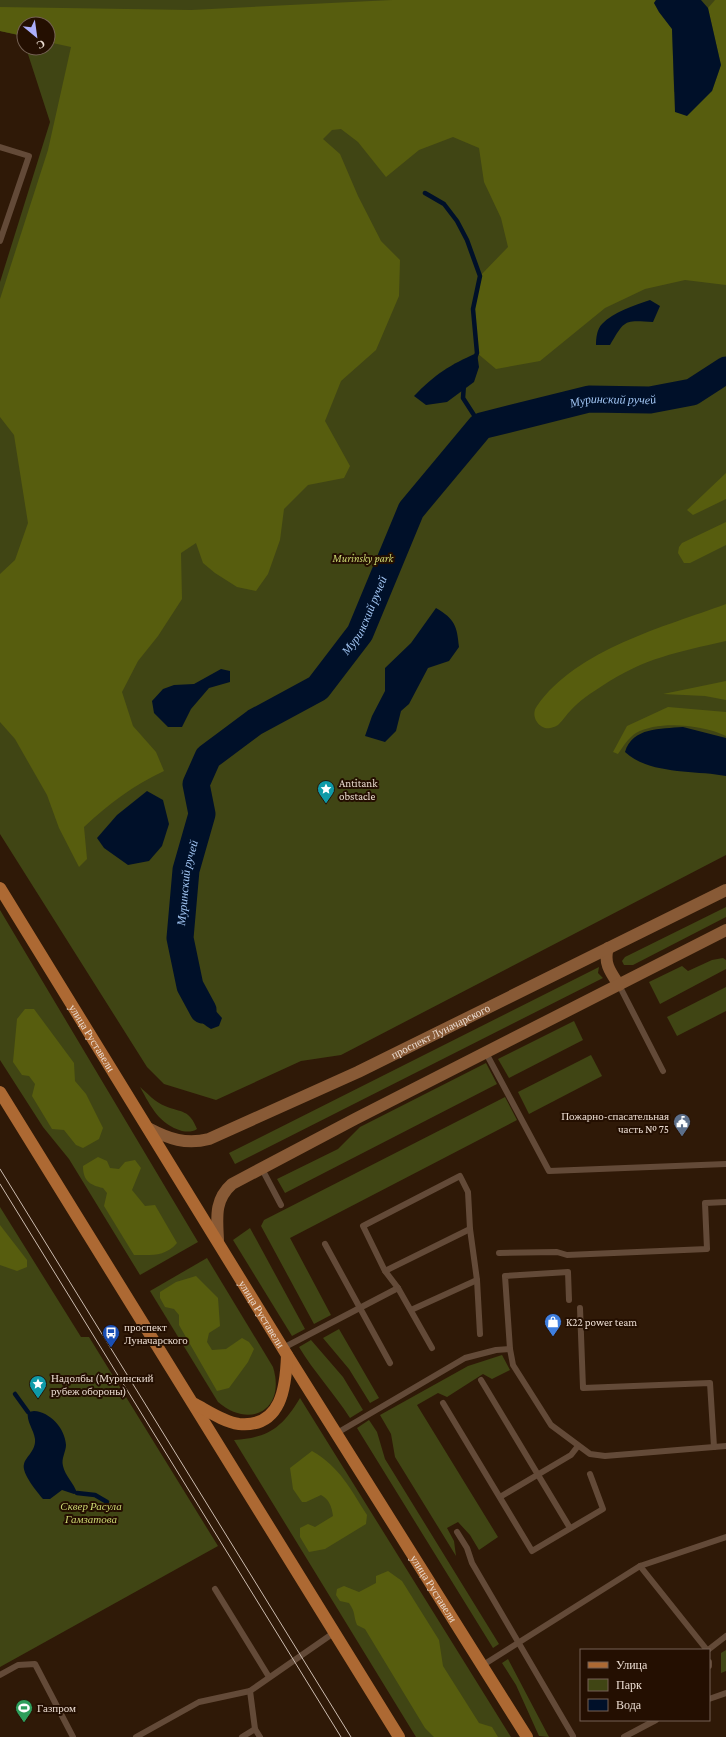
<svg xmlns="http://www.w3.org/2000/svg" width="726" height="1737" viewBox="0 0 726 1737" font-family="'Crimson Pro',serif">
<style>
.green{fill:#404514}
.forest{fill:#575d0e}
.water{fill:#001029}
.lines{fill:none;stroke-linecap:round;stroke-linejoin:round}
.stream{stroke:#001029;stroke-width:4.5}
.river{stroke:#001029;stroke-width:27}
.lane{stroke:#634a38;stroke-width:6}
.secondary{stroke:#885a36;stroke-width:12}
.primary{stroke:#ad6933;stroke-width:12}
.tram{stroke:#ccbcb0;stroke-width:1}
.labels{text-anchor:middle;stroke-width:4;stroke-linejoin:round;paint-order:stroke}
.park-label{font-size:11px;font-style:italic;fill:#ccd771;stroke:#240f01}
.poi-label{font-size:11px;fill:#ebdcd1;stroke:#240f01;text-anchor:start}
.street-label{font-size:11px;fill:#ebdcd1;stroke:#240f01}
.water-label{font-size:12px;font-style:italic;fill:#a0c5f3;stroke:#240f01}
</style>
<rect width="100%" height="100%" fill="#2f1907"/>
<g class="green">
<path d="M 0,0 L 726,0 L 726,855 L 341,1055 L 301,1061 L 216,1100 L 164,1084 L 147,1067 L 0,834 L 0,282 L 50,122 L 26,48 L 48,48 L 48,24 L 24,24 L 24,42 L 22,36 L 0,31 Z"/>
<path d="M 726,907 L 726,917 L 633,965 L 624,965 L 622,961 L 625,957 Z"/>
<path d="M 0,910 L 198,1242 L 140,1275 L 69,1159 L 43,1127 L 0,1060 Z"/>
<path d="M 723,958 L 726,960 L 726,969 L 660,1004 L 649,982 L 682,966 L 688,971 L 712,960 Z"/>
<path d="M 599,967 L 598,973 L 603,978 L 235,1164 L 229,1153 Z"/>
<path d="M 726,987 L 726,1011 L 677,1036 L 667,1017 Z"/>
<path d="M 574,1021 L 583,1040 L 509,1078 L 498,1059 Z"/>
<path d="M 591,1055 L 602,1076 L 529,1114 L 518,1092 Z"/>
<path d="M 486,1063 L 497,1084 L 285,1193 L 277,1179 L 338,1149 L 360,1127 Z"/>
<path d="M 140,1087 C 147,1093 156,1103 165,1106 C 182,1113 189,1109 197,1129 C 193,1132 187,1132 182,1131 C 159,1124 151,1107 140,1087 Z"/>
<path d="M 505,1097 L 517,1120 L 290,1238 L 331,1315 L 314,1324 L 261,1226 L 264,1220 Z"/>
<path d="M 0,1207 L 81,1337 L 89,1337 L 218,1546 L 0,1667 Z"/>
<path d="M 250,1228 L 305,1329 L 292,1336 L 233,1240 Z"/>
<path d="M 207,1258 L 273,1367 C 286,1409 251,1430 218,1402 L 150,1291 Z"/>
<path d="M 339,1329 L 379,1398 L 370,1403 L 349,1369 L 323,1338 Z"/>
<path d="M 311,1340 L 343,1377 L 363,1410 L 350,1418 C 334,1393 314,1372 299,1347 Z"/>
<path d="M 502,1355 L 510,1370 L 492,1379 L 483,1374 L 447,1397 L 438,1393 L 417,1405 L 498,1537 L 479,1550 L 470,1535 L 458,1522 L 447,1528 L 454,1541 L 456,1556 L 395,1457 L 391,1434 L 380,1415 L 468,1366 Z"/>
<path d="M 300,1398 L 511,1737 L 416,1737 L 234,1440 C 268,1438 282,1428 300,1398 Z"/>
<path d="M 369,1420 L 377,1432 L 385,1459 L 499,1644 L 493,1648 L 357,1428 Z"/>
<path d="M 726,1650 L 726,1671 L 721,1673 L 721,1653 Z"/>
<path d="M 508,1659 L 549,1737 L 539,1736 L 516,1685 L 502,1663 Z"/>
</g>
<g class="forest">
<path d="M 392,0 L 656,0 L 654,3 L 659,12 L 672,29 L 674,92 L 712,91 L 721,65 L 708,8 L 715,0 L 726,0 L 726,285 L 685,280 L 645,289 L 605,308 L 540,361 L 496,369 L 477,353 L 473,309 L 480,276 L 508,247 L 501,218 L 484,182 L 479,148 L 453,137 L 419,150 L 386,177 L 358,142 L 341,129 L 332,130 L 323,139 L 340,154 L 358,196 L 381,241 L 400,260 L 399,296 L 376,350 L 341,381 L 325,421 L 350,466 L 344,478 L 308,485 L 284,509 L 280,540 L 268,574 L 256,591 L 237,587 L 215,573 L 203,563 L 196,543 L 181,553 L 182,599 L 158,636 L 138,661 L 122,692 L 133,726 L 156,752 L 164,771 C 132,786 110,803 84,827 L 87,859 L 79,867 L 59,828 L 47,795 L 15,739 L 0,722 L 0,574 L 15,560 L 28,523 L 14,435 L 0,417 L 0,299 L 48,150 L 71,47 L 48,42 L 48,24 L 24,24 L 24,36 L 0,31 L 0,7 L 191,10 Z"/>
<path d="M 726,473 L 726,499 L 693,515 L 687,510 Z"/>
<path d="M 726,522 L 726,545 L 690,563 L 684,563 L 678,553 L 679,547 L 682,543 Z"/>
<path d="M 726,604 L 726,641 C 678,652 644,658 602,686 C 591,693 579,701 571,710 C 567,714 563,720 559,724 C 556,727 549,729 545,728 C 536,725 531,714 537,706 C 577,649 664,627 726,604 Z"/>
<path d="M 726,681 L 726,700 L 705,696 L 663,694 Z"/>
<path d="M 668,707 L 726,712 L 726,736 C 703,725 659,720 636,733 C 628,738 623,747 618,754 L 613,752 L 627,726 Z"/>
<path d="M 25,1009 L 34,1009 L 74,1063 L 75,1081 L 86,1094 L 103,1128 L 99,1139 L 83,1148 L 76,1145 L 64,1130 L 52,1129 L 32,1096 L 35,1084 L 29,1076 L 22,1075 L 13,1062 L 17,1019 Z"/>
<path d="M 98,1157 L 107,1161 L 110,1168 L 119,1169 L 125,1162 L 135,1160 L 141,1168 L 132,1190 L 145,1206 L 155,1205 L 177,1243 C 165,1257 151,1255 134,1255 L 104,1206 L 107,1193 L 103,1188 C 90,1185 83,1181 83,1166 Z"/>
<path d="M 0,1225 L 27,1260 L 27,1267 L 17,1271 L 0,1265 Z"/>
<path d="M 196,1276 L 218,1298 L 220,1326 L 209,1333 L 207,1342 L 212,1350 L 226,1349 L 242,1338 L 249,1342 L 254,1349 L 248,1362 L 229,1388 L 217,1391 L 179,1325 L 179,1315 L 174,1309 L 165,1307 L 160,1298 L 160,1292 L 176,1282 Z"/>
<path d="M 312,1451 C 340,1467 351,1490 367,1515 L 366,1524 L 325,1549 L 309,1552 L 300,1537 L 300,1528 L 308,1524 L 315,1527 L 333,1516 C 332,1507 329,1499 321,1495 L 306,1502 L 302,1502 L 293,1489 L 290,1468 Z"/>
<path d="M 388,1571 L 402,1581 L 439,1640 L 443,1666 L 479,1723 L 492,1727 L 498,1737 L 434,1737 L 425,1728 L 365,1629 L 357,1625 C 353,1615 356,1613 349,1603 L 340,1601 L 336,1595 L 337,1589 L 344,1586 L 359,1592 L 376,1583 L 376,1576 Z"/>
</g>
<g class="water">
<path d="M 656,0 L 701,0 L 708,8 L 721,65 L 712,91 L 687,116 L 675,112 L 672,29 L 659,12 L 654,3 Z"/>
<path d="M 650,300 L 660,306 L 653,322 C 623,320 625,320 610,345 L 596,345 C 596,338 597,329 602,324 C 613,312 635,305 650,300 Z"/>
<path d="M 477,353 L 479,367 L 474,382 L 447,402 L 426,405 L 414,396 C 434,375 451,364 477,353 Z"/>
<path d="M 436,608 C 455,619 457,626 459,647 L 449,661 L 428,668 L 409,704 L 401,711 L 396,731 L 385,742 L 365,736 L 372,716 L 385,691 L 385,668 L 411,643 Z"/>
<path d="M 221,669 L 230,671 L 230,682 L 209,688 L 191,709 L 182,727 L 168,727 L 154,713 L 152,701 L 163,689 L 174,685 L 194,684 Z"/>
<path d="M 683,727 L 726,738 L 726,776 C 694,770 650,775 625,752 C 633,727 660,729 683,727 Z"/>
<path d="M 147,791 L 163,800 L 169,824 L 162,846 L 149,861 L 128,865 L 104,848 L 97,838 L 117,815 Z"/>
<path d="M 190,986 L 207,1001 L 222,1018 L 219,1026 L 211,1029 C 195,1020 188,1005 190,986 Z"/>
<path d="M 34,1411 C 50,1412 65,1428 66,1445 C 66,1452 61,1458 63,1466 C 65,1476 74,1483 77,1493 L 74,1494 L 62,1490 L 50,1499 L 43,1499 C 38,1493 21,1473 24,1464 C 26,1456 36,1451 35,1439 C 34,1430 26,1421 28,1412 Z"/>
</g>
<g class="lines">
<g class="stream">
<path d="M 425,193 L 444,204 L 457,221 L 467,240 L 480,276 L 473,309 L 477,353 L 475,358"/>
<path d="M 464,384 L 463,398 L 481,426"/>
<path d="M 15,1394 L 28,1412"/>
<path d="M 77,1493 L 95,1495 L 107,1502"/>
</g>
<path class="river" id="s1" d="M 203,1010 L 190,986 L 180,938 L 186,870 L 202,814 L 196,784 L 208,757 L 255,722 L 318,688 L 360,633 L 411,510 L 481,426 L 589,399 L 650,400 L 692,392 L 726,370"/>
<g class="lane">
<path d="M 0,147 L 29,156 L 0,241"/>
<path d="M 619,985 L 663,1071"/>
<path d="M 486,1053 L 549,1171 L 726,1164"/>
<path d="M 262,1169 L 281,1205"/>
<path d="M 325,1244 L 390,1363"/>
<path d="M 499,1253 L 557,1252 L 567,1255 L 707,1249 L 705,1203 L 726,1202"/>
<path d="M 385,1271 L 470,1229"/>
<path d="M 580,1308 L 583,1388 L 710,1383 L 714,1447"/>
<path d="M 411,1310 L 477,1280"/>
<path d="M 283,1348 L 398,1288"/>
<path d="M 432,1348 L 398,1288 L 385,1271 L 363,1226 L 460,1176 L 468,1192 L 470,1229 L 477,1280 L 480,1334"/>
<path d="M 510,1349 L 505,1276 L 568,1272 L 569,1300"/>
<path d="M 481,1380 L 570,1528"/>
<path d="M 443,1403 L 532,1551 L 603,1509 L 590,1474"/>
<path d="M 337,1433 L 465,1358 L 496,1350 L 510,1349 L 513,1365 L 551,1425 L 590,1454 L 605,1456 L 726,1446"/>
<path d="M 500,1497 L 571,1455 L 578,1446"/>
<path d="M 457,1532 L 467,1548 L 472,1563 L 573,1736"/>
<path d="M 640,1566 L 707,1650"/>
<path d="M 215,1589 L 269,1677"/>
<path d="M 708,1650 L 726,1636"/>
<path d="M 709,1662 L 709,1666"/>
<path d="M 483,1665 L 640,1566 L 726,1537"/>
<path d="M 0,1675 L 18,1665 L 35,1664 L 73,1737"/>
<path d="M 709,1699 L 726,1693"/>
<path d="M 136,1737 L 199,1702 L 250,1691"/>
<path d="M 242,1737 L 255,1729"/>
<path d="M 260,1737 L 255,1729 L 250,1691 L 335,1632"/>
<path d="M 624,1737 L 656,1720"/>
</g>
<g class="secondary">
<path d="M 608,948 C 603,963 611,973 619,985"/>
<path id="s2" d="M 148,1128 C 169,1139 186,1145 209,1139 L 358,1072 L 726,890"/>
<path d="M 218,1240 C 217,1218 214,1200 232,1184 L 355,1119 L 726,930"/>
</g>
<g class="primary">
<path id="s3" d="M 0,888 L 287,1355 L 527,1737"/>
<path d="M 0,1092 L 399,1737"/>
<path d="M 195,1404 C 208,1411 224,1422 239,1424 C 282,1428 286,1386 287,1355"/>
</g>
<g class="tram">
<path d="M 0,1169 L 351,1737"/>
<path d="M 0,1184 L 341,1737"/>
</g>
</g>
<defs>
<symbol id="sight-pin" viewBox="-11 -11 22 30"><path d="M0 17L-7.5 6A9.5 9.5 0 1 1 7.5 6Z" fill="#0f9aa8" stroke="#240f01"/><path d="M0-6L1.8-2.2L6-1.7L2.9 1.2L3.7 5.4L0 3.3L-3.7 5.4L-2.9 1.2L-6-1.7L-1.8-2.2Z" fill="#fff"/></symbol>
<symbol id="civic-pin" viewBox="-11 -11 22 30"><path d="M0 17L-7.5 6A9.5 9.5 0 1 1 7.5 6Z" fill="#5c6f8a" stroke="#240f01"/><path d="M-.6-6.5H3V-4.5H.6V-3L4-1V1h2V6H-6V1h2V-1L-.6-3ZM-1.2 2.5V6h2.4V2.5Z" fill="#fff"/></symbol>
<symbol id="shop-pin" viewBox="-11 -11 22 30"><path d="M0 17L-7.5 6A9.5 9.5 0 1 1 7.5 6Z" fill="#3f7fe0" stroke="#240f01"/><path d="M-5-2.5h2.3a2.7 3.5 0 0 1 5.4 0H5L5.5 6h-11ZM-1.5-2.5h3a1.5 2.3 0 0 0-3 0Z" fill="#fff"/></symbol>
<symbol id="bus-pin" viewBox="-11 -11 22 30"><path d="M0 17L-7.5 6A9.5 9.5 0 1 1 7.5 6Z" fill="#1a4fb4" stroke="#240f01"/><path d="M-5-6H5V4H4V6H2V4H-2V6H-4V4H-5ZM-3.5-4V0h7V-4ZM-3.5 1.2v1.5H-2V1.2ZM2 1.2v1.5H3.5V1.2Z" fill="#fff"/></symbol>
<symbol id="stadium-pin" viewBox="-11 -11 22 30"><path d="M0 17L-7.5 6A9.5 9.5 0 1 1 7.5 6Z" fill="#2e9e5b" stroke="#240f01"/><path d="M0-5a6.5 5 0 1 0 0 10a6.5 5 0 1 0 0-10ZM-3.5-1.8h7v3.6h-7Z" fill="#fff"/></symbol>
</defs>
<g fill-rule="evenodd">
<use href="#sight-pin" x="316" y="779" width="20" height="27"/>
<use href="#civic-pin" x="672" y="1112" width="20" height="27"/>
<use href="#shop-pin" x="543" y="1312" width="20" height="27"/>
<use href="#bus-pin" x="101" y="1323" width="20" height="27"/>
<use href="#sight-pin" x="28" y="1374" width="20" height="27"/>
<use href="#stadium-pin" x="14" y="1698" width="20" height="27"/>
</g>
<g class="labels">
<g class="park-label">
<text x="363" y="562">Murinsky park</text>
<text x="91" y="1510">Сквер Расула<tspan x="91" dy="13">Гамзатова</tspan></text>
</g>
<g class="poi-label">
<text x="339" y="787">Antitank<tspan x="339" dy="13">obstacle</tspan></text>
<text x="669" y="1120" text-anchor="end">Пожарно-спасательная<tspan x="669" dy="13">часть № 75</tspan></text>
<text x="566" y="1326">K22 power team</text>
<text x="124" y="1331">проспект<tspan x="124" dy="13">Луначарского</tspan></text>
<text x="51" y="1382">Надолбы (Муринский<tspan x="51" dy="13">рубеж обороны)</tspan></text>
<text x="37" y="1712">Газпром</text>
</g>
<g class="street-label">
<text dy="4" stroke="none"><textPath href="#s2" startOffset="319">проспект Луначарского</textPath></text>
<text dy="4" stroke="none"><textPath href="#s3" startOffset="176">улица Руставели</textPath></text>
<text dy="4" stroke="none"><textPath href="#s3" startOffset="500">улица Руставели</textPath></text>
<text dy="4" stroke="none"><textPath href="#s3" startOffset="824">улица Руставели</textPath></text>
</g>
<g class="water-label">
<text dy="4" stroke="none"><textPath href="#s1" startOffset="840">Муринский ручей</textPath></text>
<text dy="4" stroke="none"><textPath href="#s1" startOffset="480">Муринский ручей</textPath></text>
<text dy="4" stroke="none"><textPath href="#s1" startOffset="132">Муринский ручей</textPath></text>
</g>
</g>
<rect x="580" y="1649" width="130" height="72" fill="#240f01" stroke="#746154"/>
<rect x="588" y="1662" width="20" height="6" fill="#ad6933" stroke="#746154"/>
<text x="616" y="1669" font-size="12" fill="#ebdcd1">Улица</text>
<rect x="588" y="1679" width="20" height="12" fill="#404514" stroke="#746154"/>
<text x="616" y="1689" font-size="12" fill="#ebdcd1">Парк</text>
<rect x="588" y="1699" width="20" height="12" fill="#001029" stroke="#746154"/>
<text x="616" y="1709" font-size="12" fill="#ebdcd1">Вода</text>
<g transform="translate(36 36) rotate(151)"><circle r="19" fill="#240f01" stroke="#746154"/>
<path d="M0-3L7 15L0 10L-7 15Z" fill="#acaffb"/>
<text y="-6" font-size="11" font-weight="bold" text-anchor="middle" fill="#ebdcd1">С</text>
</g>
</svg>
